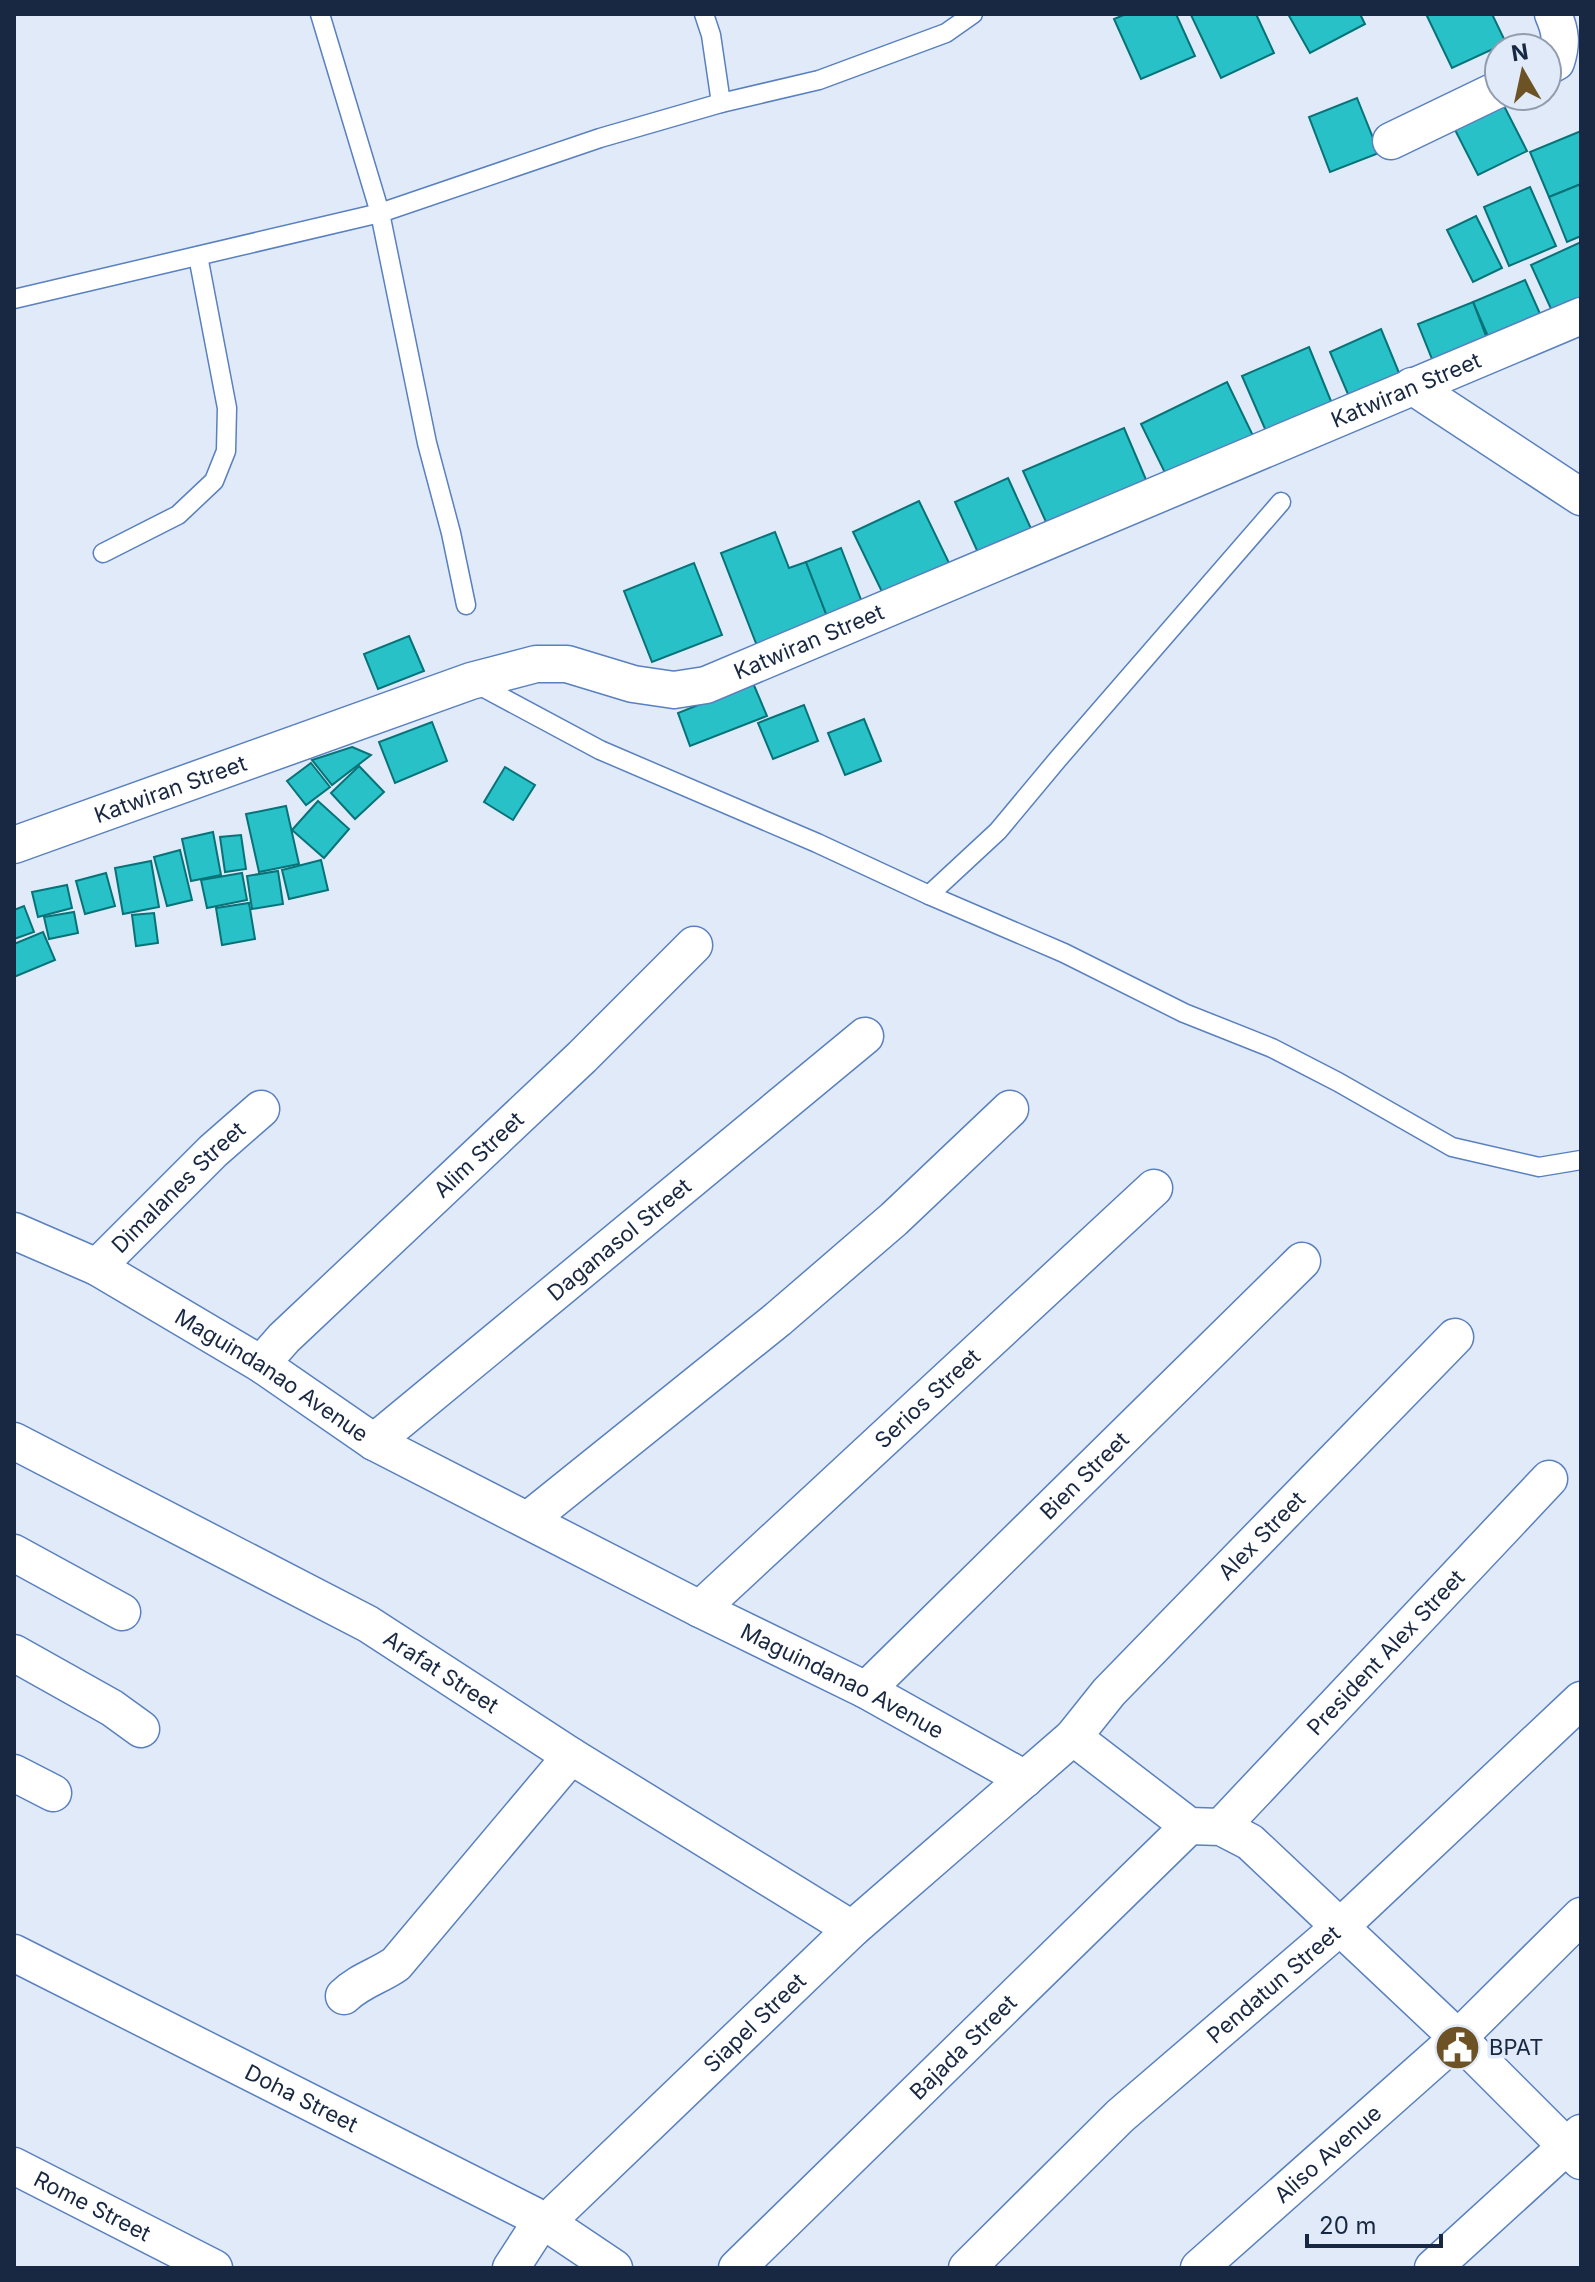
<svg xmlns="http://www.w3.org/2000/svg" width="1595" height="2282" viewBox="0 0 1595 2282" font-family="Inter,sans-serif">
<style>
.building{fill:#28c1c8;stroke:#077378;stroke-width:2}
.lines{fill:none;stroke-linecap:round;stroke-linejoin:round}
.service-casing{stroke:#5980bf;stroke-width:21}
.minor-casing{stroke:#5980bf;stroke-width:39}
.service{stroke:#fff;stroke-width:18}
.minor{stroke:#fff;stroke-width:36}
.labels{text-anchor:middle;stroke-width:7;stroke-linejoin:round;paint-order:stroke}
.street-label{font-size:22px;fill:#182842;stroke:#e1eaf8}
.poi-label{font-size:22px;fill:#182842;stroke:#e1eaf8;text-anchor:start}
</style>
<rect width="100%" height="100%" fill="#e1eaf8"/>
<g class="building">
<path d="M 1126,14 L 1176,14 L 1195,56 L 1141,79 L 1114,19 Z"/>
<path d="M 1256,14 L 1274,53 L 1221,78 L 1191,15 Z"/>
<path d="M 1288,14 L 1360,14 L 1365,24 L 1310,53 Z"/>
<path d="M 1426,14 L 1492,14 L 1506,43 L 1452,68 Z"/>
<path d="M 1357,98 L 1379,153 L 1330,172 L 1309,117 Z"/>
<path d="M 1502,102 L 1527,151 L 1478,175 L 1453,126 Z"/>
<path d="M 1581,131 L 1581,184 L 1549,197 L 1530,152 Z"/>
<path d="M 1581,184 L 1581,236 L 1567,242 L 1549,197 Z"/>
<path d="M 1530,187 L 1556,246 L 1509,266 L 1484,207 Z"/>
<path d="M 1476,216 L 1502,268 L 1473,282 L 1447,230 Z"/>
<path d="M 1581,242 L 1581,311 L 1557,322 L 1531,265 Z"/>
<path d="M 1525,280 L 1545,325 L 1493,348 L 1473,302 Z"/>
<path d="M 1473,302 L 1491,349 L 1436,369 L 1418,324 Z"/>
<path d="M 1381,329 L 1404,385 L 1353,406 L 1330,352 Z"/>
<path d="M 1309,347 L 1335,411 L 1269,438 L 1242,376 Z"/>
<path d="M 1227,382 L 1257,444 L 1171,485 L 1141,424 Z"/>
<path d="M 1124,428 L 1150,489 L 1051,533 L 1023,471 Z"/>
<path d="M 1008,478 L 1033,533 L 980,557 L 955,502 Z"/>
<path d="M 919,501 L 951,567 L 885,598 L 853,532 Z"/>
<path d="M 775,532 L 789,568 L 806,562 L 830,624 L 759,651 L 721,553 Z"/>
<path d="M 841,548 L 865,610 L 830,624 L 806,562 Z"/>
<path d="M 694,563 L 722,635 L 652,662 L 624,591 Z"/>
<path d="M 409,636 L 424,671 L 378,689 L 364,654 Z"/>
<path d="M 753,683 L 767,716 L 690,746 L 678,713 Z"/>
<path d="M 804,705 L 818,741 L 773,759 L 758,723 Z"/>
<path d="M 864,719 L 881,761 L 845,775 L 828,733 Z"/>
<path d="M 432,722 L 447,761 L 395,783 L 379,742 Z"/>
<path d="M 352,747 L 371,755 L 332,785 L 312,760 Z"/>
<path d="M 311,763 L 330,787 L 306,805 L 287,781 Z"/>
<path d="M 359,766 L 384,792 L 355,819 L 331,793 Z"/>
<path d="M 505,767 L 535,785 L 513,820 L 484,802 Z"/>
<path d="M 318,801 L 349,829 L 324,858 L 292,830 Z"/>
<path d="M 286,806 L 299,864 L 259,872 L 246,814 Z"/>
<path d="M 213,832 L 221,875 L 191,881 L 182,839 Z"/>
<path d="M 241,835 L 246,869 L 225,872 L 220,837 Z"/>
<path d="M 180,850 L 192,900 L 167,906 L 154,857 Z"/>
<path d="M 321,860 L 328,890 L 289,899 L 282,870 Z"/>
<path d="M 151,861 L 159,907 L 123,914 L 115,868 Z"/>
<path d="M 278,871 L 283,904 L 252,909 L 247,876 Z"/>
<path d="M 106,873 L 115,906 L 85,914 L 76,881 Z"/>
<path d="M 242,873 L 247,900 L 207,908 L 201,880 Z"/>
<path d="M 67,885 L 72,908 L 38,917 L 32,892 Z"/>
<path d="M 249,903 L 255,939 L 222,945 L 216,908 Z"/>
<path d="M 24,906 L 34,932 L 14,939 L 14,910 Z"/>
<path d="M 74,912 L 78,933 L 49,939 L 44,917 Z"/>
<path d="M 154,913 L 158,943 L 136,946 L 132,915 Z"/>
<path d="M 43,932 L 55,960 L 14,977 L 14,944 Z"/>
</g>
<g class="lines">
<defs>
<g id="service">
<path d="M 320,14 L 380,213 L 427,443 L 451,533 L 466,605"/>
<path d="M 721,103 L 819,80 L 946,33 L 973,14"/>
<path d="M 14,299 L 380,213 L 600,138 L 721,103 L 711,35 L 704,14"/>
<path d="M 103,553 L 178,515 L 214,481 L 226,451 L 227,408 L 198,256"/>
<path d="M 475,683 L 600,750 L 817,843 L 929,895 L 998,831 L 1058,759 L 1281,502"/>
<path d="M 929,895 L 1064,953 L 1184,1013 L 1272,1048 L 1338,1082 L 1452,1147 L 1539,1167 L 1581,1160"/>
</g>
<g id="minor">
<path d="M 1547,67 L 1556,62 C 1562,44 1561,32 1553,14"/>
<path d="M 1391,141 L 1499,89"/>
<path d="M 1412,386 L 1581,497"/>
<path id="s1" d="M 14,845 L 471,681 L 536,664 L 567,664 L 633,684 L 674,690 L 706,685 L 1581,316"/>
<path id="s2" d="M 14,1231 L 97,1267 L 261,1364 L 374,1442 L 700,1609 L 866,1690 L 1025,1779"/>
<path id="s3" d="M 97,1267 L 213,1151 L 261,1109"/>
<path id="s4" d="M 261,1364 L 284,1338 L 582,1057 L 694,945"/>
<path id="s5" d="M 14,1441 L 368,1624 L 571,1756 L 852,1929"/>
<path id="s6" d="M 374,1442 L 865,1036"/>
<path d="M 528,1520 L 778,1319 L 894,1219 L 1010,1109"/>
<path d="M 14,1553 L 122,1612"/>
<path id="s7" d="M 700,1609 L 1154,1188"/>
<path d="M 14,1653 L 112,1708 L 141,1729"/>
<path id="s8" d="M 866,1690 L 1302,1261"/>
<path d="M 1073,1737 L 1189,1826 L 1221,1827 L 1250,1842 L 1458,2038 L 1581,2161"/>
<path d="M 14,1773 L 53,1793"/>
<path id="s9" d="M 1221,1827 L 1549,1479"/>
<path id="s10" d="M 14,1953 L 533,2215 L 537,2219 L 537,2224 L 533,2234 L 511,2268"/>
<path d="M 344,1996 C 359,1981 379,1976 396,1964 L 571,1756"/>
<path id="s11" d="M 14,2166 L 214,2268"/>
<path id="s12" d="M 614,2268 L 553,2227 L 552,2218 L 557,2212 L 852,1929 L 1073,1737 L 1109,1692 L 1455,1337"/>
<path id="s13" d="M 737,2268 L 1189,1826"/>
<path id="s14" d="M 967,2268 L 1120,2116 L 1341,1926 L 1581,1700"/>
<path id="s15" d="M 1199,2268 L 1458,2038 L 1581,1916"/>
<path d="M 1433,2268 L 1581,2133"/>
</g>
</defs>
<use href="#service" class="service-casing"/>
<use href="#minor" class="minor-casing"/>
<use href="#service" class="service"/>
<use href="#minor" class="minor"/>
</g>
<defs>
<symbol id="civic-disc" viewBox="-11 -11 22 22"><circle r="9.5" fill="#6c5224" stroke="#e1eaf8"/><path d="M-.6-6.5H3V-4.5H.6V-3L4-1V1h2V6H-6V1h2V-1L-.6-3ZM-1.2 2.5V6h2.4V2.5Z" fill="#fff"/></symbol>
</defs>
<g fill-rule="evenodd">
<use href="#civic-disc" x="1432" y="2022" width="51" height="51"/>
</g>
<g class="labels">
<g class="street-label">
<text dy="8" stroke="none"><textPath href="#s1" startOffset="1486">Katwiran Street</textPath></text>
<text dy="8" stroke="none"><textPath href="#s1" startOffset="838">Katwiran Street</textPath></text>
<text dy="8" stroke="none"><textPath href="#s1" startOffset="166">Katwiran Street</textPath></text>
<text dy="8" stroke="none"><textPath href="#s4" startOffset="302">Alim Street</textPath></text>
<text dy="8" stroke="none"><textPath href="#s3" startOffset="114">Dimalanes Street</textPath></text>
<text dy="8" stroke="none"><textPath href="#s6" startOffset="318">Daganasol Street</textPath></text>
<text dy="8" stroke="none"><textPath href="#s2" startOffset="296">Maguindanao Avenue</textPath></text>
<text dy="8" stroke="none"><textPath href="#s7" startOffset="310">Serios Street</textPath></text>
<text dy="8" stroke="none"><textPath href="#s8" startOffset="306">Bien Street</textPath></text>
<text dy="8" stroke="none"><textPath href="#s12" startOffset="1068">Alex Street</textPath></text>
<text dy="8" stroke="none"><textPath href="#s9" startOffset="240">President Alex Street</textPath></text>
<text dy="8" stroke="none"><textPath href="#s5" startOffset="486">Arafat Street</textPath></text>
<text dy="8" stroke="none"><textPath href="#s2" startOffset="944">Maguindanao Avenue</textPath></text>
<text dy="8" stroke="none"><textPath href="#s14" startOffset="418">Pendatun Street</textPath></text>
<text dy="8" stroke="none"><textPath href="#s12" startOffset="364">Siapel Street</textPath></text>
<text dy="8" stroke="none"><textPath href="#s13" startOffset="316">Bajada Street</textPath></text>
<text dy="8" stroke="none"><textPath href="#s10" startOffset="322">Doha Street</textPath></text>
<text dy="8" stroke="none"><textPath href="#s15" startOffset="172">Aliso Avenue</textPath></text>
<text dy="8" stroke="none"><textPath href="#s11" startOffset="88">Rome Street</textPath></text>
</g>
<g class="poi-label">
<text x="1489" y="2055">BPAT</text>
</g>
</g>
<rect width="1595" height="2282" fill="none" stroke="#182842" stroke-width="32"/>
<g transform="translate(1523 72) rotate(351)"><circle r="38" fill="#e1eaf8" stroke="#919caf" stroke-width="2"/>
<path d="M0-6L14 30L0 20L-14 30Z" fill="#6c5224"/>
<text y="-12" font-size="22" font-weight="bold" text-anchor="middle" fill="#182842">N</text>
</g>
<path d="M1307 2234v12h134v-12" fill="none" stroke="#182842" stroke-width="4"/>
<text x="1319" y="2234" font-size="24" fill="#182842" stroke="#e1eaf8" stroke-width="6" paint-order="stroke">20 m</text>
</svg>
